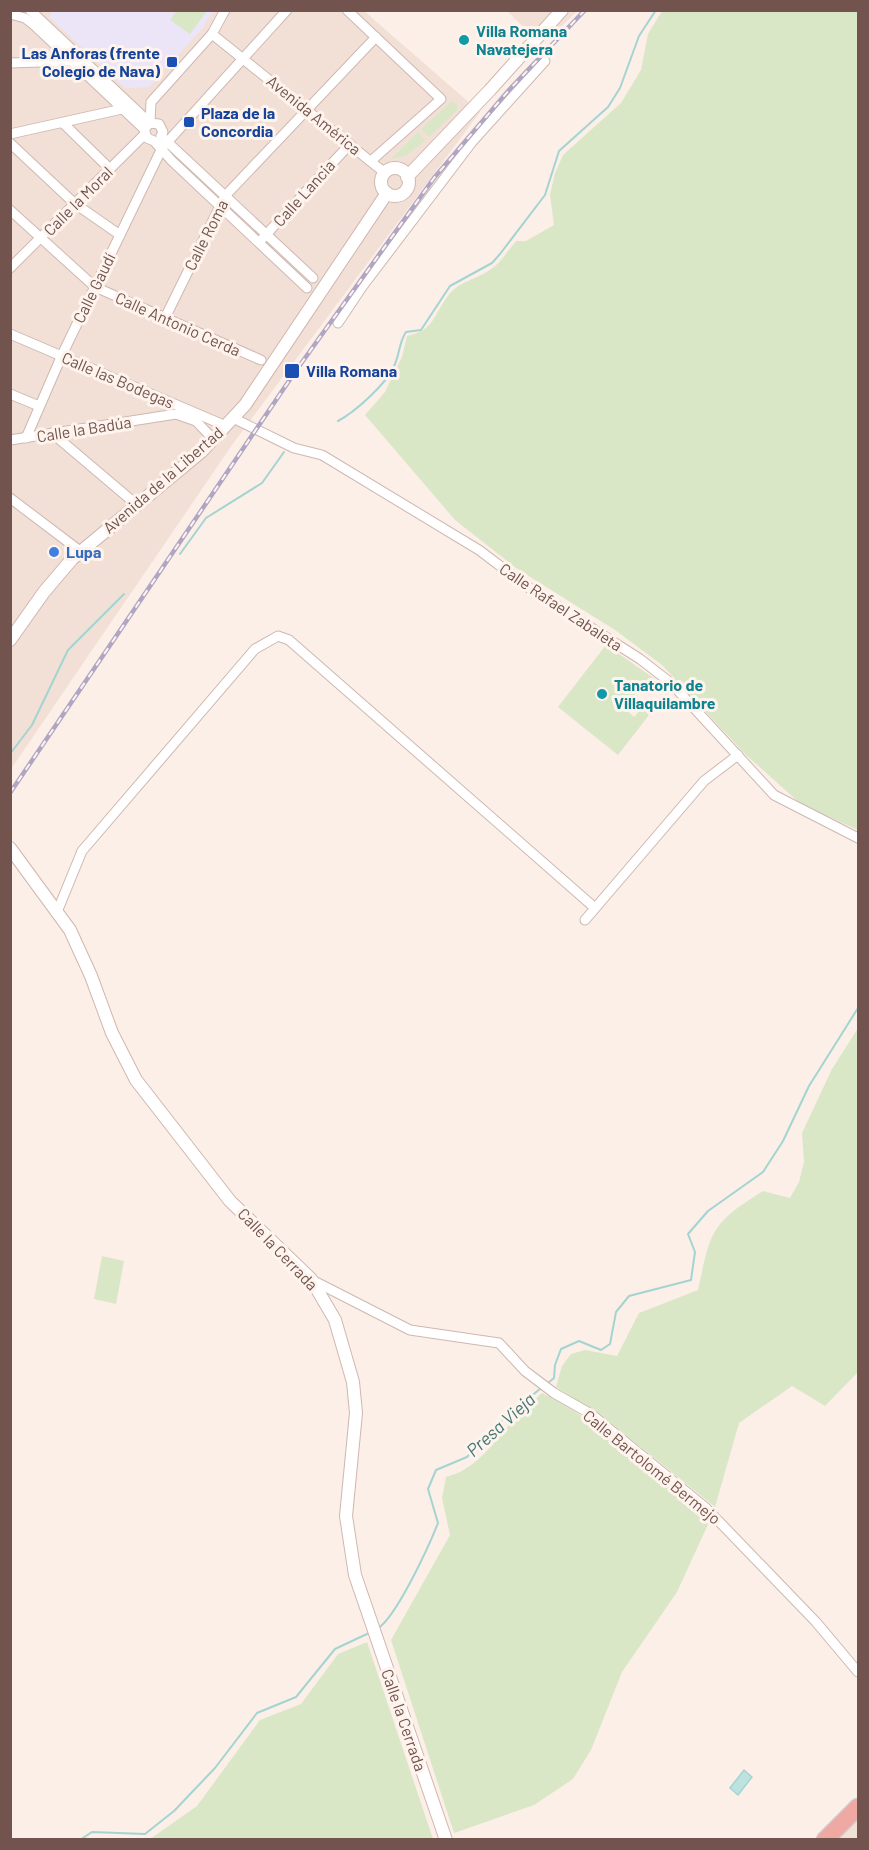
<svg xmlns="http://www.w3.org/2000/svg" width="869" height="1850" viewBox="0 0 869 1850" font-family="Barlow,sans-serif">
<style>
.residential{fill:#f2e0d6}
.education{fill:#ece4f7}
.green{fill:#dae7c7}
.water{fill:#bde3e1;stroke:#a4d4d2;stroke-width:1.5}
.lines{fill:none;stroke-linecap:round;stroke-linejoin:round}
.stream{stroke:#a4d4d2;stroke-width:2}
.street-casing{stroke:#ceb8b1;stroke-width:11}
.secondary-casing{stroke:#d0b7af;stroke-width:14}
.highway-casing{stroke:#d5cbca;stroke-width:19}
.street{stroke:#fff;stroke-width:9}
.secondary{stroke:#fff;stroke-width:12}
.highway{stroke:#f0a8a3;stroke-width:16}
.rail-casing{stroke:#b0a6c4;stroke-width:4.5}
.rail{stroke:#fef4ed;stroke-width:2;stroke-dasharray:7;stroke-linecap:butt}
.culture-dot{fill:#0f9aa8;stroke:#fef4ed;stroke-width:2}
.transit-dot{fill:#1a4fb4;stroke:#fef4ed;stroke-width:2}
.shop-dot{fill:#3f7fe0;stroke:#fef4ed;stroke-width:2}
.labels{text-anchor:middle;stroke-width:6;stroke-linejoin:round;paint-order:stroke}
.culture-label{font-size:16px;font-weight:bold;fill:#0d838f;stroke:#fef4ed;text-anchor:start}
.transit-label{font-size:16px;font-weight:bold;fill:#164399;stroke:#fef4ed;text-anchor:start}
.street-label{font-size:16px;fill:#72534e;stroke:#fef4ed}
.shop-label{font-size:16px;font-weight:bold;fill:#366cbe;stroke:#fef4ed;text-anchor:start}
.water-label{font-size:18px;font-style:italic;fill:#427675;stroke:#fef4ed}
</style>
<rect width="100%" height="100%" fill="#fbefe7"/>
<g class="residential">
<path d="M 11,11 L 364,11 L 480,112 L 232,445 L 11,769 Z"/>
<path d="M 507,11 L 577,11 L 553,35 L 532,35 Z"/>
<path d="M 858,1817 L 858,1839 L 833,1839 Z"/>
</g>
<path class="education" d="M 53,10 L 213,11 L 202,29 L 149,87 L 125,88 L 49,17 Z"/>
<g class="green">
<path d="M 177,10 L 207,10 L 207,11 L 190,34 L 170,20 Z"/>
<path d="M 662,11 L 858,11 L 858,830 L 802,805 L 746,755 L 662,665 L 615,630 L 516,568 L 455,520 L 365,415 L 385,392 L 402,357 L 407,336 C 435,330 433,315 448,296 C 459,281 478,279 491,269 C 501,263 508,250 516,241 L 526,241 L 554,225 L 550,195 L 555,173 L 563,155 L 621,103 L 641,70 L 648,34 Z"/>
<path d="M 451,102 L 457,103 L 457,110 L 429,137 L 421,129 Z"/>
<path d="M 418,132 L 425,140 L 406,156 L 391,159 Z"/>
<path d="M 606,645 L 655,679 L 646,692 L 640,688 L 624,708 L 634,717 L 642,708 L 649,715 L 618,755 L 558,707 Z"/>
<path d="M 858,1028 L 858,1372 L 825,1406 L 792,1386 L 739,1423 L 715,1507 L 601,1415 L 556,1387 L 562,1366 L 571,1354 L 585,1350 L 617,1356 L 639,1313 L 698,1290 C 711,1231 710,1224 763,1191 L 790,1198 L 799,1182 L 804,1162 L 802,1133 L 832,1069 Z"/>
<path d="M 102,1256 L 124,1261 L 116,1304 L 94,1299 Z"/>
<path d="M 542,1393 C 605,1424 656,1475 710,1520 L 677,1592 L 622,1672 L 591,1750 L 573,1779 L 534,1805 L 454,1833 L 391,1640 L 450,1535 L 442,1498 L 446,1477 C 478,1469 492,1443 514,1420 C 523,1411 532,1402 542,1393 Z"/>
<path d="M 367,1642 L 433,1839 L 150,1839 L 197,1806 L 260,1720 L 301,1704 L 338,1654 Z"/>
</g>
<path class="water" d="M 744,1770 L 752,1777 L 738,1795 L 730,1788 Z"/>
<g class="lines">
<g class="stream">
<path d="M 338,421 C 355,412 385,385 393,368 C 400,356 398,344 406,332 L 421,330 L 450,286 L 492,263 L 500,254 L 545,195 L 559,151 L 608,107 L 620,88 L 639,36 L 656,10"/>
<path d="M 180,554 L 206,518 L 262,483 L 284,452"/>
<path d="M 10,754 L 32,725 L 68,650 L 124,594"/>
<path d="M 548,1383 L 554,1378 L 555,1365 L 561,1349 L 579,1341 L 601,1350 L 610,1344 L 616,1312 L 629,1296 L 691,1280 L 695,1252 L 688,1234 L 708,1211 L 763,1172 L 783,1141 L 809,1086 L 858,1008"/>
<path d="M 377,1629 C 396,1618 429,1546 438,1523 L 428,1489 L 436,1470 L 467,1457 L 499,1423 L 541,1388"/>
<path d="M 80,1840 L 92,1832 L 145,1834 L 174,1811 L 215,1768 L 257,1713 L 296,1697 L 335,1649 L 369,1633"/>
</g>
<defs>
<g id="street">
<path d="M 30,10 L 150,123"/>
<path d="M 347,10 L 441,99 L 371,161"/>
<path d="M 10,14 L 25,18 L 34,25 L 144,129"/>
<path d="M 212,34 L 385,173"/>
<path d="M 10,63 L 72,61"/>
<path d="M 150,123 L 144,129 L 147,138 L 154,141 L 172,161 L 307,288"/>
<path d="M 150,123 L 151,102 L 212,34 L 225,10"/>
<path d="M 150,123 L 159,124 L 163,132 L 161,136"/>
<path d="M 64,124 L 110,169"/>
<path d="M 10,134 L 122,109"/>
<path d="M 161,136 L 313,278"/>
<path d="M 10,143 L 74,203 L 120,235"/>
<path d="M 10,210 L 95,287 L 261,360"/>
<path d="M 262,239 L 350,144"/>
<path d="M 10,268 L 145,134"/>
<path d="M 165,318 L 225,196 L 376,37"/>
<path d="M 338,323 L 362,287 L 472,142 L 545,61"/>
<path d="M 10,334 L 226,426"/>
<path d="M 10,394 L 39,406"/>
<path d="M 233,418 L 294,448 L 322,455 L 479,550 L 532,590 L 640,659 L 671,683 L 774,795 L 858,838"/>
<path d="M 52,433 L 137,505"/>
<path d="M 26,438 L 62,355 L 162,148 L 287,10"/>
<path d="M 10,440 L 176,414 L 196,421 L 213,439"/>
<path d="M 10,498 L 80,551"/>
<path d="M 57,912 L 82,851 L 255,649 L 278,636 L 289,640 L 595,908"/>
<path d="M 585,920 L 704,781 L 738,755"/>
<path d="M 312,1280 L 410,1330 L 499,1343 L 525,1371 L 554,1393 L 591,1414 L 706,1508 L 816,1622 L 858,1672"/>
</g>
<g id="secondary">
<circle cx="395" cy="182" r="14"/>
<path d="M 407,177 L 490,90 L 562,10"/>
<path d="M 10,640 L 44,592 L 72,559 L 202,451 L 245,405 L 387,193"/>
<path d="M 10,848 L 70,930 L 91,976 L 112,1033 L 136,1080 L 230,1201 L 311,1279 L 335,1320 L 353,1382 L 356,1413 L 346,1516 L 355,1575 L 446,1840"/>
</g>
<path id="highway" d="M 825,1840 L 858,1807"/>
</defs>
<use href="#street" class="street-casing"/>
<use href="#secondary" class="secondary-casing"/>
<use href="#highway" class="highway-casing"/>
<use href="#street" class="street"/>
<use href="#secondary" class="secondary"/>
<use href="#highway" class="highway"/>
<defs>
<path id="rail" d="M 10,793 L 295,372 L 434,178 L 509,90 L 585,10"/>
</defs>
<use href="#rail" class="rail-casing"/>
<use href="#rail" class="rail"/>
</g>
<g class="culture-dot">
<circle cx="464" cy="40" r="6"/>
<circle cx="602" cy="694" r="6"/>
</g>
<g class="transit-dot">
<rect x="166" y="56" width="12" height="12" rx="3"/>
<rect x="183" y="116" width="12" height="12" rx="3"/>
<rect x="284" y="363" width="16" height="16" rx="3"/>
</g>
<circle class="shop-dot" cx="54" cy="552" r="6"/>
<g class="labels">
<g class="culture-label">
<text x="476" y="37">Villa Romana<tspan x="476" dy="18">Navatejera</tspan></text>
<text x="614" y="691">Tanatorio de<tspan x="614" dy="18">Villaquilambre</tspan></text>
</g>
<g class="transit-label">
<text x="160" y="59" text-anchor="end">Las Anforas (frente<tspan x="160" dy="18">Colegio de Nava)</tspan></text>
<text x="201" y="119">Plaza de la<tspan x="201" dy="18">Concordia</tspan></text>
<text x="306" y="377">Villa Romana</text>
</g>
<g class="street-label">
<text transform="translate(314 115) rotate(39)" y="6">Avenida América</text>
<text transform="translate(304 193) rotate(-48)" y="6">Calle Lancia</text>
<text transform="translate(78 201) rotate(-45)" y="6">Calle la Moral</text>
<text transform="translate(206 235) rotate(-63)" y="6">Calle Roma</text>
<text transform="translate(94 288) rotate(-64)" y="6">Calle Gaudí</text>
<text transform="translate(178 324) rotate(24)" y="6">Calle Antonio Cerda</text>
<text transform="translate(118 380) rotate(23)" y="6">Calle las Bodegas</text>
<text transform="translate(84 429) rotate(-9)" y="6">Calle la Badúa</text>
<text transform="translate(163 480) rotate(-41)" y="6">Avenida de la Libertad</text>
<text transform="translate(561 607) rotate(34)" y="6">Calle Rafael Zabaleta</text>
<text transform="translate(278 1249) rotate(46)" y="6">Calle la Cerrada</text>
<text transform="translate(652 1467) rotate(39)" y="6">Calle Bartolomé Bermejo</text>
<text transform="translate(404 1720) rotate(71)" y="6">Calle la Cerrada</text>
</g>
<g class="shop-label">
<text x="66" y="558">Lupa</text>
</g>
<g class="water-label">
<text transform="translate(501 1425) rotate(-42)" y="6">Presa Vieja</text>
</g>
</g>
<rect width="869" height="1850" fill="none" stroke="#72534e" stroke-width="24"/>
</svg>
